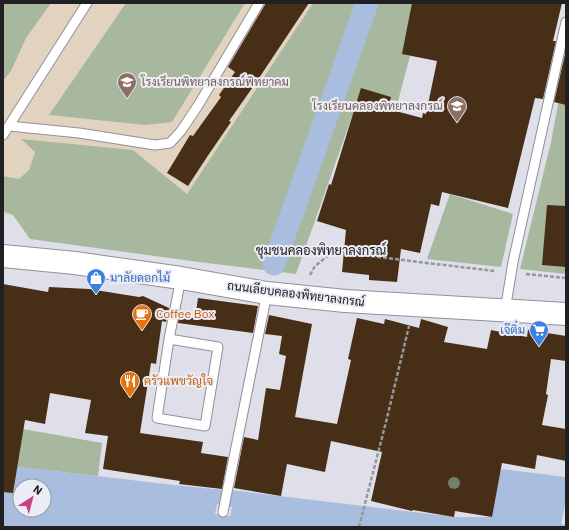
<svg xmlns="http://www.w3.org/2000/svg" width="569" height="530" viewBox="0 0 569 530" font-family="'IBM Plex Sans',Sarabun,sans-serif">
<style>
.education{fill:#e2d3c1}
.green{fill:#a7b89e}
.water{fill:#a9bede;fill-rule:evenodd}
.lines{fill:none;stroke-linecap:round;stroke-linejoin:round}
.canal{stroke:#a9bede;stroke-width:23}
.building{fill:#472e17}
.lane-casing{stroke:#909099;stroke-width:11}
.secondary-casing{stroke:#909099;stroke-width:24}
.path{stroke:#96979e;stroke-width:2.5;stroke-dasharray:4 2;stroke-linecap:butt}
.lane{stroke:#fff;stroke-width:9}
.secondary{stroke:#fff;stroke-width:22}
.tree{fill:#71806a}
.labels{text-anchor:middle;stroke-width:4;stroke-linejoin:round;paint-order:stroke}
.education-label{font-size:12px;fill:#785e54;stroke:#ebecf5;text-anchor:start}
.shop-label{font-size:12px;fill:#366cbe;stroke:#ebecf5;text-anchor:start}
.street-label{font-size:12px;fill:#202023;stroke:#ebecf5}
.food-label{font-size:12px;fill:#c56008;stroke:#ebecf5;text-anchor:start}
.neighbourhood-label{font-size:13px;fill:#202023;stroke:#ebecf5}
</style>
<rect width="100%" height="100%" fill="#dedfe8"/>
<path class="education" d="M 3,3 L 313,3 L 187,195 L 152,244 L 3,214 Z"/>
<g class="green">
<path d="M 3,3 L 51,3 L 26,38 L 11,71 L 3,81 Z"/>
<path d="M 126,3 L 245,3 L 172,122 L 145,125 L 49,115 Z"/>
<path d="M 313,3 L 424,3 L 398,101 L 360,94 L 296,274 L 199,262 L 30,239 L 13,215 L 3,211 L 3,176 L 19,179 L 29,170 L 35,152 L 21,139 L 133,150 L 187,194 Z"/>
<path d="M 566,62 L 566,274 L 520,269 L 551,142 Z"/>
<path d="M 450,194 L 513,214 L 501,267 L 427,259 Z"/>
<path d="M 23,429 L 102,443 L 98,476 L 17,467 Z"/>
</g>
<path class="water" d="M 3,465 L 174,485 L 223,490 L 221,505 L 217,504 L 215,514 L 230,516 L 232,507 L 228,507 L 230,490 L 455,517 L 491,517 L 500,473 L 502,469 L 565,477 L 565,505 L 561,524 L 566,525 L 566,527 L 3,527 ZM 20,486 L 44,486 L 44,510 L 20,510 Z"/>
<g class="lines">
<path class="canal" d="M 274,264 L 367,3"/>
</g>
<g class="building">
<path d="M 266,3 L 309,3 L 255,84 L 229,121 L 231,122 L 207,157 L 188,186 L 167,173 L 190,135 L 193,136 L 221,97 L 219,95 L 235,72 L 228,67 Z"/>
<path d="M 412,3 L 562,3 L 553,41 L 556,41 L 543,99 L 535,98 L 508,208 L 442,192 L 439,206 L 431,204 L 420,253 L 401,249 L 397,282 L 369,280 L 369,275 L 342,272 L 346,230 L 317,221 L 329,184 L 331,185 L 361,88 L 391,97 L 388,109 L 422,118 L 423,113 L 426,114 L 437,61 L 402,54 Z"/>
<path d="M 566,50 L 566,105 L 554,102 Z"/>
<path d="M 547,205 L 566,206 L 566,267 L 542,265 Z"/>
<path d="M 3,284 L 48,292 L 49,287 L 89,289 L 139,297 L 143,296 L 169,308 L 166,322 L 162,321 L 156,364 L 151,363 L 140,433 L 203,442 L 201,453 L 228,457 L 222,489 L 179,484 L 180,481 L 103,469 L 108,436 L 85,433 L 91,400 L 50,393 L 45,424 L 25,420 L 13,493 L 3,492 Z"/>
<path d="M 198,298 L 258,306 L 253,333 L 178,323 L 180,313 L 195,319 Z"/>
<path d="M 269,315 L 312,324 L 295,417 L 337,424 L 351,360 L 348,359 L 357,318 L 384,324 L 385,319 L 419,328 L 421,319 L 448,327 L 444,342 L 487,349 L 491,330 L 527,337 L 528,330 L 566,336 L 566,361 L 551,359 L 546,394 L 548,395 L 542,425 L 566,429 L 566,461 L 537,455 L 535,469 L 502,463 L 492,517 L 455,511 L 454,517 L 413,510 L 412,511 L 371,501 L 382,452 L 331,441 L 325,472 L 287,464 L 281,496 L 234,488 L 244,437 L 258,440 L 266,388 L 280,390 L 286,356 L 279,354 L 282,336 L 265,334 Z"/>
</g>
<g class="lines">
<defs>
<g id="lane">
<path d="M 9,126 L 79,133 L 155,145 L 170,143 L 181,131 L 199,104 L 259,3"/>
<path d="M 3,135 L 87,3"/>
<path d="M 505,311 L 513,262 L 566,22"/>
<path d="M 169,339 L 218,347 L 205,426 L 157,418 L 169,339 L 181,278"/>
<path d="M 223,512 L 267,293"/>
</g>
<path id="secondary" d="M 3,256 L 75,263 L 181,278 L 267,293 L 345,301 L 566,314"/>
</defs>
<use href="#lane" class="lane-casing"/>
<use href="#secondary" class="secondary-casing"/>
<g class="path">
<path d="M 526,274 L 566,278"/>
<path d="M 310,275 L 315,266 L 334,251 L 410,261 L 495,271"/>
<path d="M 359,527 L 386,422 L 409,326"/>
</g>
<use href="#lane" class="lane"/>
<use href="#secondary" class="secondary"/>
</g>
<circle class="tree" cx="454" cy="483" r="6"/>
<defs>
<symbol id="school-pin" viewBox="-11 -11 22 30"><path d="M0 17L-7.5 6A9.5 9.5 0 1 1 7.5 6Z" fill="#8d6e63" stroke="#ebecf5"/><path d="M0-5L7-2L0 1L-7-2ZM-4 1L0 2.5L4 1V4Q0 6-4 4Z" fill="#fff"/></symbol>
<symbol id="shop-pin" viewBox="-11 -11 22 30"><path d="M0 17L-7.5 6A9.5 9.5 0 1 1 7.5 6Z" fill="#3f7fe0" stroke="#ebecf5"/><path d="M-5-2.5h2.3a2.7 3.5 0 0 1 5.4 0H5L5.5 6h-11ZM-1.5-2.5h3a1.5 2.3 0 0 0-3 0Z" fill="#fff"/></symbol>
<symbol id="cafe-pin" viewBox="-11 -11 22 30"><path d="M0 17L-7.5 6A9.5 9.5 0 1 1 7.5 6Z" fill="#e8710a" stroke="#ebecf5"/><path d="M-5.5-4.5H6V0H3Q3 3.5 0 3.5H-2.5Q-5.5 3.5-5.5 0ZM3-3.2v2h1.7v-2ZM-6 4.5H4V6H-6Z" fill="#fff"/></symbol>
<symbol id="supermarket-pin" viewBox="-11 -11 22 30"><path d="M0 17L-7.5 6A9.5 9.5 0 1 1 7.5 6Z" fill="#3f7fe0" stroke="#ebecf5"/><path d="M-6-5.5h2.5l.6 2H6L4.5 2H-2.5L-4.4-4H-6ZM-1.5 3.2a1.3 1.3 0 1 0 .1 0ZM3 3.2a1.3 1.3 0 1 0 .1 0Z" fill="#fff"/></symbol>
<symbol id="restaurant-pin" viewBox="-11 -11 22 30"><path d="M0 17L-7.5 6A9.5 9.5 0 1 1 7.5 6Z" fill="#e8710a" stroke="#ebecf5"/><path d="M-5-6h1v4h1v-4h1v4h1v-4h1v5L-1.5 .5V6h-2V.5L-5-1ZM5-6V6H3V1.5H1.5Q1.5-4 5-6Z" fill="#fff"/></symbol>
</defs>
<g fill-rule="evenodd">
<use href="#school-pin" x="116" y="71" width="22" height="30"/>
<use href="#school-pin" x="446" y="95" width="22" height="30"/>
<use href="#shop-pin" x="85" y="267" width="22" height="30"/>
<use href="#cafe-pin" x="131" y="303" width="22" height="30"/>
<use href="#supermarket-pin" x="528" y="319" width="22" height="30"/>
<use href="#restaurant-pin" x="119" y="370" width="22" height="30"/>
</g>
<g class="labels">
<g class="education-label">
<text x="141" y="86">โรงเรียนพิทยาลงกรณ์พิทยาคม</text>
<text x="443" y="110" text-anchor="end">โรงเรียนคลองพิทยาลงกรณ์</text>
</g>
<g class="shop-label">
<text x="110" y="282">มาลัยดอกไม้</text>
<text x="525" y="334" text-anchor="end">เจ๊ติ๋ม</text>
</g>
<g class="street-label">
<text transform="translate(296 294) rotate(7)" y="4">ถนนเลียบคลองพิทยาลงกรณ์</text>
</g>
<g class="food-label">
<text x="156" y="318">Coffee Box</text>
<text x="144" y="385">ครัวแพขวัญใจ</text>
</g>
<g class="neighbourhood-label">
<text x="321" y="255">ชุมชนคลองพิทยาลงกรณ์</text>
</g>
</g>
<rect width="569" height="530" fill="none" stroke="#202023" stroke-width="8"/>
<g transform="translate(32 498) rotate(36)"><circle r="19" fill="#ebecf5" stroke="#9a9aa1"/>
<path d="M0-3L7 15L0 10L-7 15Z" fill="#c84181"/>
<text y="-6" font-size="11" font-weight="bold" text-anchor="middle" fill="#202023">N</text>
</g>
</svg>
